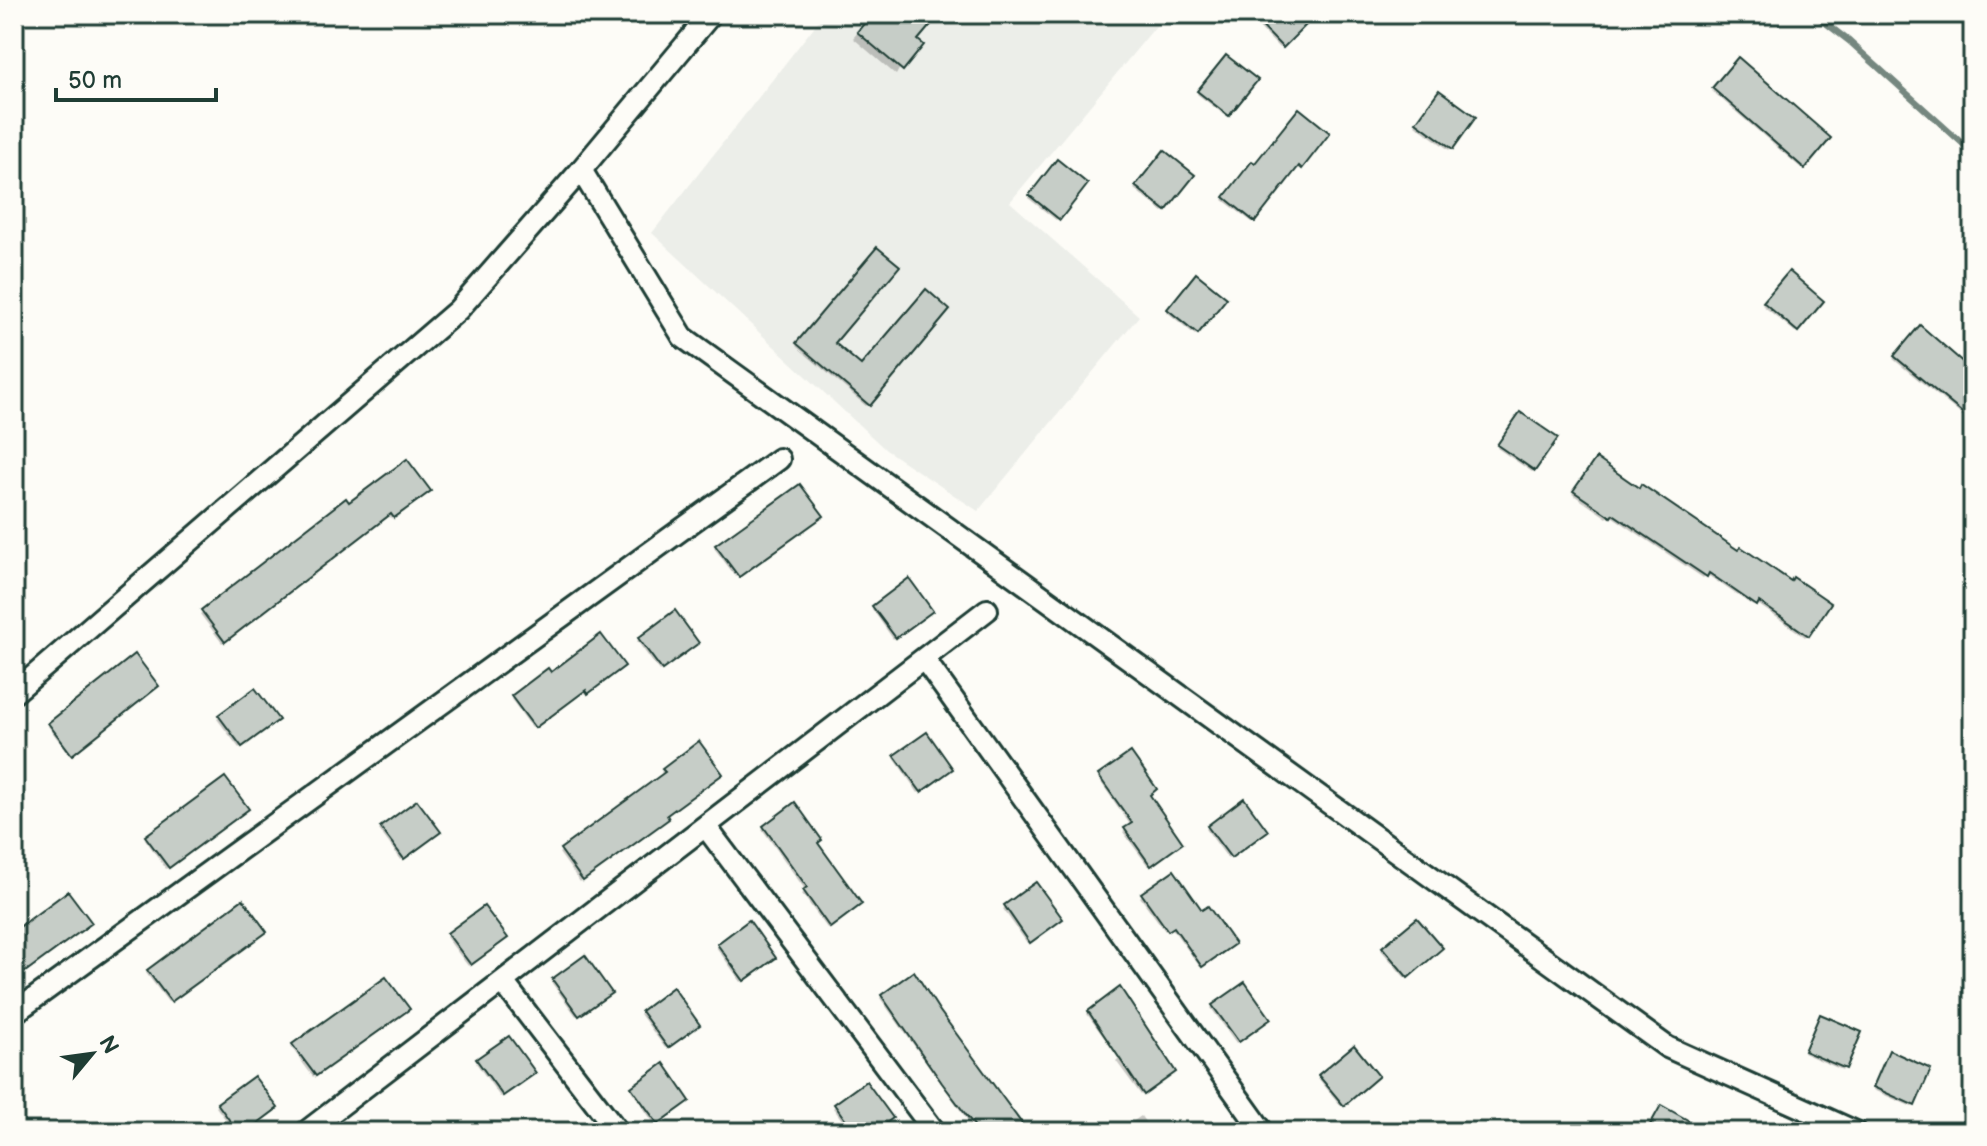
<svg xmlns="http://www.w3.org/2000/svg" width="1987" height="1146" viewBox="0 0 1987 1146" font-family="'Balsamiq Sans',sans-serif">
<style>
.built{fill:#eceee9}
.shadow{fill:#0003}
.lines{fill:none;stroke-linecap:round;stroke-linejoin:round}
.stream{stroke:#75877f;stroke-width:6}
.building{fill:#c6cdc7;stroke:#1f3d34;stroke-width:2}
.minor-casing{stroke:#1f3d34;stroke-width:26}
.minor{stroke:#fdfcf7;stroke-width:20}
</style>
<rect width="100%" height="100%" fill="#fdfcf7"/>
<filter id="ink" filterUnits="userSpaceOnUse"><feTurbulence type="fractalNoise" baseFrequency=".0125" numOctaves="2"/><feDisplacementMap in="SourceGraphic" scale="16" xChannelSelector="R" yChannelSelector="G"/><feConvolveMatrix kernelMatrix="1 2 1 2 8 2 1 2 1" color-interpolation-filters="sRGB"/></filter>
<g filter="url(#ink)">
<path class="built" d="M 824,14 L 1166,14 L 1010,202 L 1139,316 L 978,511 L 886,450 L 652,233 Z"/>
<g class="shadow">
<path d="M 874,14 L 937,14 L 915,40 L 896,75 L 853,38 Z"/>
<path d="M 1254,14 L 1302,14 L 1308,20 L 1279,48 L 1250,18 Z"/>
<path d="M 1226,57 L 1255,80 L 1226,116 L 1197,94 Z"/>
<path d="M 1738,60 L 1829,139 L 1802,169 L 1712,91 Z"/>
<path d="M 1440,92 L 1474,117 L 1449,150 L 1415,125 Z"/>
<path d="M 1299,110 L 1300,168 L 1299,169 L 1296,167 L 1252,222 L 1223,200 L 1251,165 L 1255,166 Z"/>
<path d="M 1164,153 L 1192,176 L 1163,212 L 1134,189 Z"/>
<path d="M 1057,161 L 1086,184 L 1056,220 L 1028,198 Z"/>
<path d="M 878,250 L 832,343 L 861,368 L 947,311 L 866,406 L 796,346 Z"/>
<path d="M 1789,274 L 1821,302 L 1795,332 L 1762,305 Z"/>
<path d="M 1196,276 L 1224,298 L 1195,335 L 1167,312 Z"/>
<path d="M 1920,328 L 1973,372 L 1971,423 L 1893,359 Z"/>
<path d="M 1518,417 L 1534,470 L 1532,472 L 1497,448 Z"/>
<path d="M 1594,462 L 1829,604 L 1807,635 L 1805,637 L 1756,603 L 1753,606 L 1706,574 L 1703,578 L 1610,515 L 1607,518 L 1572,494 Z"/>
<path d="M 427,493 L 392,519 L 388,515 L 222,643 L 200,614 L 348,505 Z"/>
<path d="M 819,518 L 736,577 L 714,548 L 716,546 Z"/>
<path d="M 909,581 L 931,611 L 893,639 L 872,609 Z"/>
<path d="M 674,613 L 696,643 L 659,671 L 637,641 Z"/>
<path d="M 623,666 L 586,694 L 583,691 L 532,728 L 511,699 L 548,671 L 550,675 Z"/>
<path d="M 157,686 L 69,755 L 48,726 L 100,687 Z"/>
<path d="M 254,691 L 276,720 L 239,748 L 217,719 Z"/>
<path d="M 698,744 L 664,816 L 665,821 L 580,882 L 559,853 L 664,776 L 661,772 L 663,770 Z"/>
<path d="M 896,756 L 949,771 L 918,793 L 894,758 Z"/>
<path d="M 1100,776 L 1147,795 L 1179,844 L 1148,866 L 1123,832 L 1131,826 L 1098,778 Z"/>
<path d="M 1244,801 L 1265,830 L 1228,859 L 1206,829 Z"/>
<path d="M 416,802 L 438,832 L 401,860 L 379,830 Z"/>
<path d="M 795,805 L 816,843 L 858,906 L 827,928 L 802,894 L 806,891 L 762,829 Z"/>
<path d="M 246,809 L 166,869 L 145,839 L 147,837 Z"/>
<path d="M 1035,885 L 1058,921 L 1027,943 L 1003,909 Z"/>
<path d="M 1142,895 L 1202,913 L 1230,945 L 1200,967 L 1171,927 L 1165,931 L 1140,897 Z"/>
<path d="M 483,909 L 505,938 L 468,966 L 446,937 Z"/>
<path d="M 1417,920 L 1440,948 L 1405,978 L 1381,950 Z"/>
<path d="M 263,933 L 168,1002 L 146,973 L 148,971 Z"/>
<path d="M 718,945 L 772,960 L 741,982 L 716,947 Z"/>
<path d="M 553,980 L 607,994 L 576,1016 L 551,982 Z"/>
<path d="M 882,996 L 1026,1132 L 976,1132 L 880,998 Z"/>
<path d="M 1213,1006 L 1267,1021 L 1236,1043 L 1211,1008 Z"/>
<path d="M 405,1011 L 313,1077 L 291,1047 L 328,1019 Z"/>
<path d="M 642,1012 L 695,1027 L 665,1048 L 640,1014 Z"/>
<path d="M 1089,1012 L 1172,1073 L 1141,1095 L 1116,1061 L 1119,1058 L 1087,1014 Z"/>
<path d="M 1820,1016 L 1844,1068 L 1842,1070 L 1803,1053 Z"/>
<path d="M 1353,1048 L 1377,1076 L 1341,1106 L 1318,1078 Z"/>
<path d="M 1888,1055 L 1914,1105 L 1912,1107 L 1873,1090 Z"/>
<path d="M 478,1061 L 531,1075 L 500,1097 L 476,1063 Z"/>
<path d="M 253,1079 L 243,1132 L 235,1132 L 216,1107 Z"/>
<path d="M 866,1083 L 872,1132 L 851,1132 L 833,1108 Z"/>
<path d="M 633,1088 L 686,1103 L 655,1125 L 631,1090 Z"/>
<path d="M 1141,1116 L 1152,1132 L 1118,1132 Z"/>
<path d="M 385,1126 L 389,1132 L 376,1132 Z"/>
</g>
<g class="lines">
<path class="stream" d="M 1814,14 L 1849,41 L 1973,153"/>
</g>
<g class="building">
<path d="M 872,14 L 940,14 L 918,40 L 924,45 L 903,71 L 857,32 Z"/>
<path d="M 1250,14 L 1317,14 L 1283,48 Z"/>
<path d="M 1226,55 L 1258,80 L 1229,116 L 1197,91 Z"/>
<path d="M 1738,57 L 1831,138 L 1805,169 L 1712,88 Z"/>
<path d="M 1439,90 L 1476,117 L 1453,149 L 1416,122 Z"/>
<path d="M 1299,108 L 1330,133 L 1302,169 L 1299,166 L 1255,222 L 1224,197 L 1252,161 L 1255,163 Z"/>
<path d="M 1164,150 L 1195,175 L 1166,211 L 1135,186 Z"/>
<path d="M 1057,159 L 1088,184 L 1060,220 L 1029,195 Z"/>
<path d="M 877,247 L 900,266 L 835,343 L 861,365 L 926,289 L 950,310 L 870,406 L 796,343 Z"/>
<path d="M 1789,271 L 1824,301 L 1798,332 L 1763,302 Z"/>
<path d="M 1196,273 L 1227,298 L 1198,334 L 1167,309 Z"/>
<path d="M 1920,325 L 1973,371 L 1973,422 L 1894,356 Z"/>
<path d="M 1520,412 L 1558,438 L 1535,471 L 1497,445 Z"/>
<path d="M 1596,458 L 1639,488 L 1641,484 L 1738,550 L 1741,547 L 1791,581 L 1793,577 L 1831,603 L 1809,636 L 1759,602 L 1757,606 L 1709,573 L 1707,577 L 1613,514 L 1611,517 L 1573,491 Z"/>
<path d="M 407,459 L 431,491 L 394,518 L 391,514 L 225,642 L 201,610 L 346,498 L 349,502 Z"/>
<path d="M 800,484 L 824,516 L 739,577 L 715,545 Z"/>
<path d="M 909,578 L 933,611 L 896,638 L 872,606 Z"/>
<path d="M 675,610 L 699,643 L 662,670 L 638,638 Z"/>
<path d="M 601,634 L 625,666 L 588,694 L 586,690 L 535,728 L 511,696 L 548,668 L 551,672 Z"/>
<path d="M 135,654 L 159,686 L 72,755 L 48,723 Z"/>
<path d="M 255,688 L 279,720 L 242,747 L 218,715 Z"/>
<path d="M 927,732 L 953,769 L 921,792 L 894,755 Z"/>
<path d="M 699,741 L 723,774 L 667,815 L 669,819 L 583,881 L 560,849 L 665,772 L 662,769 Z"/>
<path d="M 1131,752 L 1157,789 L 1150,795 L 1183,843 L 1151,866 L 1124,828 L 1132,823 L 1098,775 Z"/>
<path d="M 225,777 L 249,809 L 169,868 L 145,836 Z"/>
<path d="M 1244,798 L 1268,831 L 1231,858 L 1207,826 Z"/>
<path d="M 417,800 L 441,832 L 404,859 L 380,827 Z"/>
<path d="M 795,802 L 822,840 L 818,843 L 862,904 L 830,928 L 803,890 L 807,887 L 763,826 Z"/>
<path d="M 1174,870 L 1202,910 L 1208,906 L 1235,944 L 1202,967 L 1174,927 L 1168,931 L 1141,893 Z"/>
<path d="M 1036,882 L 1063,919 L 1030,943 L 1004,905 Z"/>
<path d="M 68,891 L 92,923 L 14,980 L 14,931 Z"/>
<path d="M 243,899 L 267,932 L 171,1002 L 147,970 Z"/>
<path d="M 484,906 L 508,938 L 471,965 L 447,933 Z"/>
<path d="M 1417,918 L 1443,948 L 1408,978 L 1382,947 Z"/>
<path d="M 749,920 L 776,958 L 744,981 L 717,944 Z"/>
<path d="M 585,955 L 612,993 L 579,1016 L 552,979 Z"/>
<path d="M 914,971 L 939,1010 L 1028,1132 L 979,1132 L 942,1083 L 881,995 Z"/>
<path d="M 386,977 L 410,1009 L 316,1076 L 292,1044 Z"/>
<path d="M 1245,982 L 1271,1019 L 1239,1042 L 1212,1005 Z"/>
<path d="M 673,987 L 700,1025 L 668,1048 L 641,1011 Z"/>
<path d="M 1120,987 L 1176,1072 L 1144,1095 L 1088,1011 Z"/>
<path d="M 1820,1014 L 1862,1032 L 1846,1069 L 1804,1051 Z"/>
<path d="M 509,1036 L 536,1073 L 503,1096 L 476,1059 Z"/>
<path d="M 1354,1045 L 1379,1076 L 1344,1106 L 1318,1075 Z"/>
<path d="M 1889,1050 L 1931,1069 L 1915,1106 L 1873,1087 Z"/>
<path d="M 664,1063 L 690,1101 L 658,1124 L 631,1087 Z"/>
<path d="M 254,1076 L 278,1108 L 246,1132 L 238,1132 L 217,1103 Z"/>
<path d="M 866,1081 L 893,1118 L 874,1132 L 854,1132 L 834,1104 Z"/>
<path d="M 1661,1105 L 1709,1132 L 1646,1132 Z"/>
</g>
<g class="lines">
<defs>
<g id="minor">
<path d="M 581,170 L 683,337 L 1667,1047 L 1856,1132"/>
<path d="M 924,659 L 1263,1132"/>
<path d="M 14,693 L 458,310 L 581,170 L 711,14"/>
<path d="M 706,827 L 935,1132"/>
<path d="M 503,982 L 618,1132"/>
<path d="M 14,1013 L 779,459"/>
<path d="M 306,1132 L 987,610"/>
</g>
</defs>
<use href="#minor" class="minor-casing"/>
<use href="#minor" class="minor"/>
</g>
</g>
<rect width="1987" height="1146" fill="none" stroke="#fdfcf7" stroke-width="48"/>
<rect x="24" y="24" width="1939" height="1098" fill="none" stroke="#1f3d34" stroke-width="3" filter="url(#ink)"/>
<g transform="translate(92 1054) rotate(61)" stroke="#fdfcf7" stroke-width="6" paint-order="stroke">
<path d="M0-6L14 30L0 20L-14 30Z" fill="#1f3d34"/>
<text y="-12" font-size="22" font-weight="bold" text-anchor="middle" fill="#1f3d34">N</text>
</g>
<path d="M56 88v12h160v-12" fill="none" stroke="#1f3d34" stroke-width="4"/>
<text x="68" y="88" font-size="24" fill="#1f3d34" stroke="#fdfcf7" stroke-width="6" paint-order="stroke">50 m</text>
</svg>
